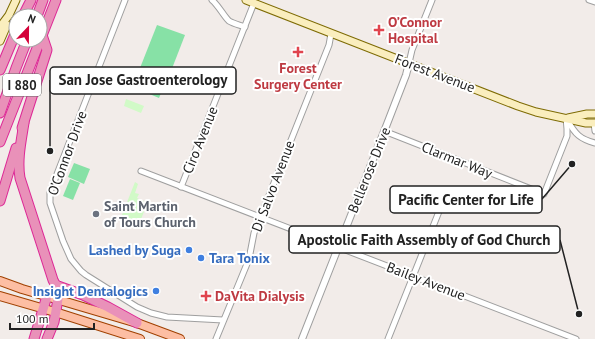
<svg xmlns="http://www.w3.org/2000/svg" width="595" height="339" viewBox="0 0 595 339" font-family="'PT Sans',sans-serif">
<style>
.park{fill:#d1fac7}
.pitch{fill:#87e1a6}
.lines{fill:none;stroke-linecap:round;stroke-linejoin:round}
.minor-casing{stroke:#9f9f9f;stroke-width:7}
.tertiary-casing{stroke:#9f9f9f;stroke-width:8}
.secondary-casing{stroke:#7e6b04;stroke-width:9}
.primary-casing{stroke:#a04000;stroke-width:10}
.motorway-casing{stroke:#dd2896;stroke-width:11}
.minor{stroke:#fff;stroke-width:5}
.tertiary{stroke:#fff;stroke-width:6}
.secondary{stroke:#faeebe;stroke-width:7}
.primary{stroke:#fdbea3;stroke-width:8}
.motorway{stroke:#e991b9;stroke-width:9}
.health-dot{fill:#e0444e;stroke:#fff;stroke-width:1.5}
.worship-dot{fill:#6b7280;stroke:#fff;stroke-width:1.5}
.shop-dot{fill:#3f7fe0;stroke:#fff;stroke-width:1.5}
.labels{text-anchor:middle;stroke-width:4;stroke-linejoin:round;paint-order:stroke}
.shield{fill:#fff;stroke:#646464;stroke-width:1}
.shield-label{font-size:13px;font-weight:bold;fill:#222}
.health-label{font-size:14px;font-weight:bold;fill:#be3a42;stroke:#fff;text-anchor:start}
.street-label{font-size:14px;fill:#222;stroke:#fff}
.worship-label{font-size:14px;font-weight:bold;fill:#5b616d;stroke:#fff;text-anchor:start}
.shop-label{font-size:14px;font-weight:bold;fill:#366cbe;stroke:#fff;text-anchor:end}
.leader{fill:none;stroke:#222;stroke-width:1.5}
.callout-dot{fill:#222;stroke:#fff;stroke-width:1.5}
.callout{fill:#fff;stroke:#222;stroke-width:1.5}
.callout-label{font-size:15px;text-anchor:middle;font-weight:bold;fill:#222}
</style>
<rect width="100%" height="100%" fill="#f2ece9"/>
<g class="park">
<path d="M 126,99 L 144,106 L 141,113 L 124,106 Z"/>
<path d="M 135,182 L 138,184 L 135,193 L 139,194 L 137,198 L 144,201 L 141,207 L 145,209 L 138,227 L 120,220 Z"/>
</g>
<g class="pitch">
<path d="M 157,25 L 185,35 L 166,84 L 138,73 Z"/>
<path d="M 145,78 L 164,86 L 159,98 L 140,90 Z"/>
<path d="M 74,163 L 90,169 L 84,184 L 68,177 Z"/>
<path d="M 70,179 L 80,183 L 73,200 L 63,196 Z"/>
</g>
<g class="lines">
<defs>
<g id="minor">
<path d="M 125,0 L 50,192 L 50,203 L 63,241 L 71,259 L 81,271 L 86,275 L 137,307 L 151,313 L 167,317 L 223,320"/>
<path d="M 212,0 C 219,6 223,15 229,21 C 234,24 240,25 245,27"/>
<path d="M 589,0 L 595,2"/>
<path d="M 409,63 L 412,50 L 432,0"/>
<path d="M 568,121 C 575,134 580,139 595,143"/>
<path d="M 594,123 L 595,131"/>
<path d="M 384,131 L 544,194 L 567,136 L 567,129 L 566,118"/>
<path d="M 141,171 L 576,339"/>
<path d="M 181,187 L 254,3"/>
<path d="M 216,339 L 249,259 L 254,233 L 329,45 L 331,34"/>
<path d="M 388,339 L 440,209 L 446,204"/>
</g>
<path id="tertiary" d="M 302,339 L 387,124 L 406,75 L 409,63"/>
<g id="secondary">
<path d="M 246,0 L 518,106 L 536,112 L 586,123 L 595,123"/>
<path d="M 0,30 L 3,23 L 9,15 L 16,0"/>
<path d="M 0,41 L 7,25"/>
<path d="M 568,118 L 587,114 L 595,114"/>
</g>
<g id="primary">
<path d="M 0,281 L 22,289 L 137,323 L 180,339"/>
<path d="M 0,296 L 55,312 L 140,339"/>
</g>
<g id="motorway">
<path d="M 23,16 L 31,0"/>
<path d="M 37,16 L 43,0"/>
<path d="M 0,70 L 16,32"/>
<path d="M 0,113 L 16,68 L 27,40"/>
<path d="M 24,123 C 21,142 17,160 20,178 L 53,280 L 55,284 L 58,286 L 83,295 L 108,307 L 137,323"/>
<path d="M 22,128 L 47,50 L 42,35"/>
<path d="M 0,142 L 56,0"/>
<path d="M 0,201 L 16,148"/>
<path d="M 34,339 L 47,296"/>
<path d="M 47,339 L 54,322 L 58,299"/>
</g>
</defs>
<use href="#minor" class="minor-casing"/>
<use href="#tertiary" class="tertiary-casing"/>
<use href="#secondary" class="secondary-casing"/>
<use href="#primary" class="primary-casing"/>
<use href="#motorway" class="motorway-casing"/>
<use href="#minor" class="minor"/>
<use href="#tertiary" class="tertiary"/>
<use href="#secondary" class="secondary"/>
<use href="#primary" class="primary"/>
<use href="#motorway" class="motorway"/>
</g>
<g class="health-dot">
<path d="M377 24h4v4h4v4h-4v4h-4v-4h-4v-4h4z"/>
<path d="M296 46h4v4h4v4h-4v4h-4v-4h-4v-4h4z"/>
<path d="M204 290h4v4h4v4h-4v4h-4v-4h-4v-4h4z"/>
</g>
<circle class="worship-dot" cx="96" cy="214" r="4"/>
<g class="shop-dot">
<circle cx="189" cy="250" r="4"/>
<circle cx="201" cy="258" r="4"/>
<circle cx="156" cy="291" r="4"/>
</g>
<g class="labels">
<rect class="shield" x="3" y="74" width="38" height="22" rx="3"/>
<g class="shield-label">
<text x="22" y="90">I 880</text>
</g>
<g class="health-label">
<text x="388" y="27">O’Connor<tspan x="388" dy="16">Hospital</tspan></text>
<text x="298" y="73" text-anchor="middle">Forest<tspan x="298" dy="16">Surgery Center</tspan></text>
<text x="215" y="301">DaVita Dialysis</text>
</g>
<g class="street-label">
<text transform="translate(435 73) rotate(21)" y="5">Forest Avenue</text>
<text transform="translate(200 140) rotate(-68)" y="5">Ciro Avenue</text>
<text transform="translate(67 153) rotate(-70)" y="5">O’Connor Drive</text>
<text transform="translate(457 160) rotate(22)" y="5">Clarmar Way</text>
<text transform="translate(369 170) rotate(-68)" y="5">Bellerose Drive</text>
<text transform="translate(273 186) rotate(-69)" y="5">Di Salvo Avenue</text>
<text transform="translate(426 281) rotate(21)" y="5">Bailey Avenue</text>
</g>
<g class="worship-label">
<text x="104" y="211">Saint Martin<tspan x="104" dy="16">of Tours Church</tspan></text>
</g>
<g class="shop-label">
<text x="181" y="255">Lashed by Suga</text>
<text x="209" y="263" text-anchor="start">Tara Tonix</text>
<text x="148" y="296">Insight Dentalogics</text>
</g>
</g>
<path class="leader" d="M50 151L50 80M572 164L542 199M579 314L560 240"/>
<g class="callout-dot">
<circle cx="50" cy="151" r="4"/>
<circle cx="572" cy="164" r="4"/>
<circle cx="579" cy="314" r="4"/>
</g>
<g class="callout">
<rect x="50" y="67" width="186" height="27" rx="4"/>
<rect x="390" y="186" width="152" height="27" rx="4"/>
<rect x="289" y="226" width="271" height="27" rx="4"/>
</g>
<g class="callout-label">
<text x="143" y="85">San Jose Gastroenterology</text>
<text x="466" y="205">Pacific Center for Life</text>
<text x="424" y="245">Apostolic Faith Assembly of God Church</text>
</g>
<g transform="translate(28 28) rotate(22)"><circle r="19" fill="#ffffff" stroke="#a7a7a7"/>
<path d="M0-3L7 15L0 10L-7 15Z" fill="#d40038"/>
<text y="-6" font-size="11" font-weight="bold" text-anchor="middle" fill="#222222">N</text>
</g>
<path d="M10 323v6h84v-6" fill="none" stroke="#222222" stroke-width="2"/>
<text x="16" y="323" font-size="12" fill="#222222" stroke="#ffffff" stroke-width="3" paint-order="stroke">100 m</text>
</svg>
